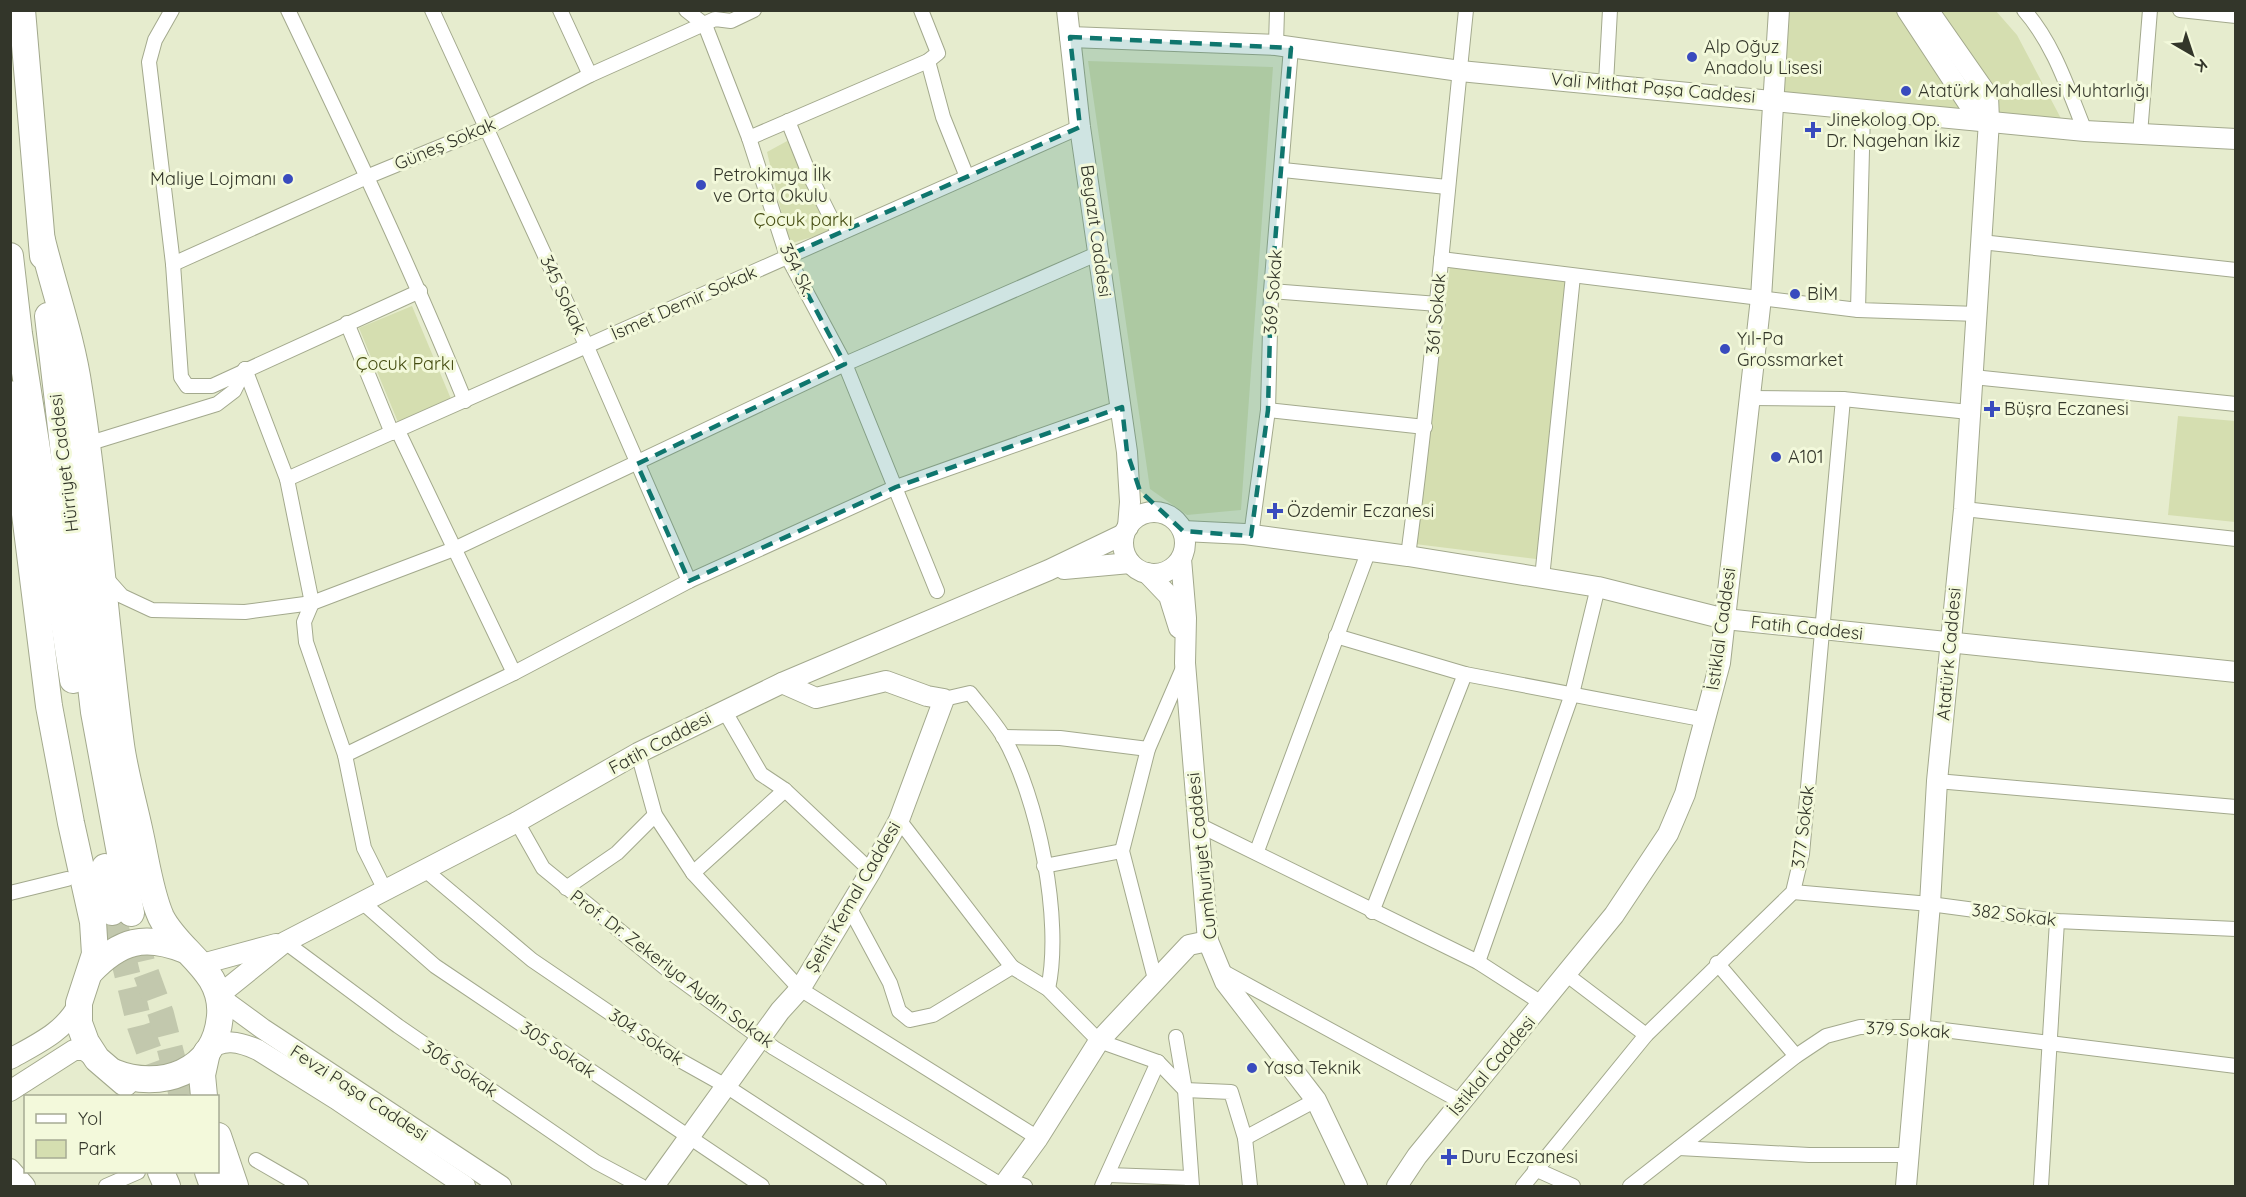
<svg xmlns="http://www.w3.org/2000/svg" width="2246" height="1197" viewBox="0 0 2246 1197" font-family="Quicksand,sans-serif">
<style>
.green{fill:#d5deb0}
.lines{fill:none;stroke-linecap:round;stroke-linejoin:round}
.highway-tunnel{stroke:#c2c8ad;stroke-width:26;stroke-dasharray:26 13;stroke-linecap:butt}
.street-casing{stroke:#a3a98d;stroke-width:16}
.secondary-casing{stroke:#a3a98d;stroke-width:22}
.highway-casing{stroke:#a3a98d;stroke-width:28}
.street{stroke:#fff;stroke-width:14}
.secondary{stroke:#fff;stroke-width:20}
.highway{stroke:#fff;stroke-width:26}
.marked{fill:#0f766e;fill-opacity:0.2;stroke:#0f766e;stroke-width:4.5;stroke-dasharray:12 8;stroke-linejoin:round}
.poi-dot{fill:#394bbe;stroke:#f3f9db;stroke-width:2}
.labels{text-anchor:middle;stroke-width:6;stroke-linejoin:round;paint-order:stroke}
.poi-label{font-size:18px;fill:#33362a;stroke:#f3f9db;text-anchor:start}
.street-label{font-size:18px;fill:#33362a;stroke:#f3f9db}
.park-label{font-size:18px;fill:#454c11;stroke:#f3f9db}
</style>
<rect width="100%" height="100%" fill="#e6ecce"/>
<g class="green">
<path d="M 1779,11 L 1907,11 L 1970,106 L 1988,96 L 1934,11 L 1996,11 L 2017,35 L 2066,128 L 1774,99 Z"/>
<path d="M 1088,61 L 1273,67 L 1241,510 L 1187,515 L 1150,489 Z"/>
<path d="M 789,140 L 829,232 L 789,244 L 767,152 Z"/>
<path d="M 1450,267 L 1571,282 L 1536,559 L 1415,544 Z"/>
<path d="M 412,306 L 451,399 L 398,422 L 359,328 Z"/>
<path d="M 2178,416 L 2235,421 L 2235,522 L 2168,515 Z"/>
</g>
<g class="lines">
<g class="highway-tunnel">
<path d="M 112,912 L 140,1026 L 165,1096"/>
<path d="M 136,936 L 142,962 L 161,1014 L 182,1096"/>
</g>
<defs>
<g id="street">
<path d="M 172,10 L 155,40 L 149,62 L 173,264 L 181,377 L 187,386 L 212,386 L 420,291"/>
<path d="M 288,10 C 350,140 411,268 465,401"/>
<path d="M 432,10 L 587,347 L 689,581"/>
<path d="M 560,10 L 590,75"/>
<path d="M 686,10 L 705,25 L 749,138 L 787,256 L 845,364 L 937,591"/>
<path d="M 921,10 L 938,53 L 928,61 L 943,117 L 967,177"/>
<path d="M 2024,10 C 2054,44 2068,89 2085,131"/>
<path d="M 2180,10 L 2236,16"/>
<path d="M 1276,45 L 1277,10"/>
<path d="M 1606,83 L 1610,10"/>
<path d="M 1863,110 L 1858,310 L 1978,314"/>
<path d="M 788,121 L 810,176 L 839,234"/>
<path d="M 2140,134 L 2150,10"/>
<path d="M 749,138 L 928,61"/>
<path d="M 1283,170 L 1447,187"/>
<path d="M 1981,242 L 2236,270"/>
<path d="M 1441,259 L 1858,310"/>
<path d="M 173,264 L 369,176 L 486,128 L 590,75 L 715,19 L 731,21 L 754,10"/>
<path d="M 1271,291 L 1438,304"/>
<path d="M 347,323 L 392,433"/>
<path d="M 245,369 L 287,479 L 312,603 L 304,622 L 306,642 L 345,755 L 364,848 L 385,890"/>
<path d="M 1973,377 L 2236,404"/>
<path d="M 1748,398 L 1843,399 L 1969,412"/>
<path d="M 1268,410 L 1425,427"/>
<path d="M 398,431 L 514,673"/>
<path d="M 87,444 L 217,404 L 234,391 L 245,369"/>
<path d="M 287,479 L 1080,127"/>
<path d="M 1964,509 L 2236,539"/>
<path d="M 1251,536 L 1268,410 L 1271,291 L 1291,48"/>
<path d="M 1408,556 C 1432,374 1447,192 1466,10"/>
<path d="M 106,578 L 122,596 L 152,610 L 245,612 L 312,603 L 454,549 L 845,364 L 1099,253"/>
<path d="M 1542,578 L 1573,276"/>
<path d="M 1336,636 L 1465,674 L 1706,720"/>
<path d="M 944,699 L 970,693 C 981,707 993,720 1003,736 C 1038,797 1063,920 1048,989"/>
<path d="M 724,710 L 761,774 L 785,790 L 871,871"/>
<path d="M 1003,737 L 1060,738 L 1148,749"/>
<path d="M 638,753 L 655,815 L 693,873 L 800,989 L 1038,1138"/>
<path d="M 345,755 L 514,673 L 689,581 L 896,487 L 1122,407"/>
<path d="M 1937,781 L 2236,807"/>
<path d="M 899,820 L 1012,967"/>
<path d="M 517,822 L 543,868 L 674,975 L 774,1048 L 1003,1186"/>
<path d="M 1197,824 L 1478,962 L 1543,1004"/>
<path d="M 1257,851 L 1369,550"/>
<path d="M 1044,866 L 1122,851"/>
<path d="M 425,870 L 532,960 L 676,1058 L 726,1086 L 879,1186"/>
<path d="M 693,873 L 785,790"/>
<path d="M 566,888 L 617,853 L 655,815"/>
<path d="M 1793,892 L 1930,904 L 2057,921 L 2236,929"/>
<path d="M 10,893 L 67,879"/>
<path d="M 362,902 L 435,966 L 762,1186"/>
<path d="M 848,905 L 890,983 L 899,1011 L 910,1020 L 933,1015 L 1012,967 L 1048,989 L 1099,1041 L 1158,1062 L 1185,1090 L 1231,1092 L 1245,1138 L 1250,1186"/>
<path d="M 1372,912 L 1465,674"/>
<path d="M 285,942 L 398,1026 L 596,1162 L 641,1186"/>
<path d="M 1478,962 L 1572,694 L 1598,587"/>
<path d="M 1717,963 L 1796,1056"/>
<path d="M 1220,970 L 1462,1102"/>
<path d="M 1567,975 L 1646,1035"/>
<path d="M 1155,979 L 1122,851 L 1148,749 L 1183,668"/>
<path d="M 1176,1037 L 1185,1090 L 1192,1186"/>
<path d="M 1245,1138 L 1316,1100"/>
<path d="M 1679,1148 L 1809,1155 L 1907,1155"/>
<path d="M 256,1160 L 301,1186"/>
<path d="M 1535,1169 L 1573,1186"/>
<path d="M 1108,1175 L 1191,1178"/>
<path d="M 1009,1180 L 1025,1186"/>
<path d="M 106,1186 L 138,1172"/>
<path d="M 1102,1186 L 1158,1062"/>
<path d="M 1523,1186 L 1646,1035 L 1793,892 L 1802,854 L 1843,399"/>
<path d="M 1630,1186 L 1796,1056 L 1826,1036 L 1860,1027 L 1919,1027 L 2236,1066"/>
<path d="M 2041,1186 L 2057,921"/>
</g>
<g id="secondary">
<path d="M 1067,10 L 1080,127 L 1127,452 L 1130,502 L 1128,527"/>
<path d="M 1907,10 L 1970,106 L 1989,121"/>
<path d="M 1070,37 L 1276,45 L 1460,71 L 2085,131 L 2236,139"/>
<circle cx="1154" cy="543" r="31"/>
<path d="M 1183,531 L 1245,534 L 1408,556 L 1598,587 L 1725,619 L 2236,672"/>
<path d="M 1181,559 L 1186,618 L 1185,663 L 1208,941 L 1225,982 L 1316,1100 L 1357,1186"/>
<path d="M 1064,569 L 1130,563"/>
<path d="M 1147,573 L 1169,596 L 1179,628"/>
<path d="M 202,964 L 276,944"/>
<path d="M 207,1052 C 222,1037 240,1042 258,1050 L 336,1099 L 465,1186"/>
<path d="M 10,1059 C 37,1044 66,1031 79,1003"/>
<path d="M 10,1091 L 74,1050 L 84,1050 L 97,1059"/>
<path d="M 10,1169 L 25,1186"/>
<path d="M 501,1186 L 263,1029 L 218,996 L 285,942 L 517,822 L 638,753 L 782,683 L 1049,570 L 1124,534"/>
<path d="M 654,1186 L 780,1011 L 800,989 L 871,871 L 899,820 L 944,699 L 927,696 L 886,681 L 816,698 L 782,683"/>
<path d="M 1003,1186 L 1038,1138 L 1099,1041 L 1189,945 L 1208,941"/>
<path d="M 1397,1186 L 1417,1156 L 1614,915 L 1668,834 L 1685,794 L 1720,663 L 1761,298 L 1779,10"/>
<path d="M 1906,1186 L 1930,904 L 1937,781 L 1964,509 L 1989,121 L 1988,96 L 1928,10"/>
</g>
<g id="highway">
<path d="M 22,10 L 43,256"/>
<path d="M 42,240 C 54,289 72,339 79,389 C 98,507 105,626 121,745 C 125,774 134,804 140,833 C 146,860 150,892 161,917 C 179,953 224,970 220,1016 C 215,1073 160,1091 113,1072"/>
<path d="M 10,256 L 19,334 L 73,680"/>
<path d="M 48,316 L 94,712 L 131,913"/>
<path d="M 10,394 L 49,706 L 71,823 L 93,922 L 95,954 L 79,1003 L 79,1023 L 86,1042 L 97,1059 L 125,1083"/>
<path d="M 105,867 L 112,912"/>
<path d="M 90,972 C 120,940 145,934 185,950"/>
<path d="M 204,1096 L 202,1075 L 207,1052"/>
<path d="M 218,1136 L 235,1186"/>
<path d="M 161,1172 L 167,1186"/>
<path d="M 208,1172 L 213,1186"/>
</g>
</defs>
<use href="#street" class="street-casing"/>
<use href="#secondary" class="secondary-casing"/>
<use href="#highway" class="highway-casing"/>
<use href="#street" class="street"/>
<use href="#secondary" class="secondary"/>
<use href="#highway" class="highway"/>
</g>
<path class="marked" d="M 1070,37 L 1291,48 L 1271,291 L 1268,410 L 1251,536 L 1183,531 L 1140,491 L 1127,452 L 1122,407 L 896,487 L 689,581 L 637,464 L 845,364 L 787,256 L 1080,127 Z"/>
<g class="poi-dot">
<circle cx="1692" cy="57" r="6"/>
<circle cx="1906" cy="91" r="6"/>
<path d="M1810 121h6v6h6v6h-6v6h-6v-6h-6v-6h6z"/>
<circle cx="288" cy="179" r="6"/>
<circle cx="701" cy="185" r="6"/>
<circle cx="1795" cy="294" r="6"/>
<circle cx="1725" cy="349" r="6"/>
<path d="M1989 400h6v6h6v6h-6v6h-6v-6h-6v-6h6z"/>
<circle cx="1776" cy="457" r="6"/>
<path d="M1272 502h6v6h6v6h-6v6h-6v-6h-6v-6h6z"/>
<circle cx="1252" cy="1068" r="6"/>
<path d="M1446 1148h6v6h6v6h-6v6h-6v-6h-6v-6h6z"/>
</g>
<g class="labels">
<g class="poi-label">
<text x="1704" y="53">Alp Oğuz<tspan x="1704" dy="21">Anadolu Lisesi</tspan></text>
<text x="1918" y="97">Atatürk Mahallesi Muhtarlığı</text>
<text x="1826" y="126">Jinekolog Op.<tspan x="1826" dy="21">Dr. Nagehan İkiz</tspan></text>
<text x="713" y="181">Petrokimya İlk<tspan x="713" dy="21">ve Orta Okulu</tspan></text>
<text x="276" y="185" text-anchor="end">Maliye Lojmanı</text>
<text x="1807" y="300">BİM</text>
<text x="1737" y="345">Yıl-Pa<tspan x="1737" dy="21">Grossmarket</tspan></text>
<text x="2004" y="415">Büşra Eczanesi</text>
<text x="1788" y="463">A101</text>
<text x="1287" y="517">Özdemir Eczanesi</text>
<text x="1264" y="1074">Yasa Teknik</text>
<text x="1461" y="1163">Duru Eczanesi</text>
</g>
<g class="street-label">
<text transform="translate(1653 88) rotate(5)" y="6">Vali Mithat Paşa Caddesi</text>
<text transform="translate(445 144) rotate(-23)" y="6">Güneş Sokak</text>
<text transform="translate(1096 231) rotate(82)" y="6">Beyazıt Caddesi</text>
<text transform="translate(797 270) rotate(64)" y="6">354 Sk.</text>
<text transform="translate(1273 292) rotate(-86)" y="6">369 Sokak</text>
<text transform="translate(563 295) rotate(65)" y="6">345 Sokak</text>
<text transform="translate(684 303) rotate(-24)" y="6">İsmet Demir Sokak</text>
<text transform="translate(1436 314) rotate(-85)" y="6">361 Sokak</text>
<text transform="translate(64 463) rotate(-97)" y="6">Hürriyet Caddesi</text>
<text transform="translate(1807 628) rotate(6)" y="6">Fatih Caddesi</text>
<text transform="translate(1721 629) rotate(-82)" y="6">İstiklal Caddesi</text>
<text transform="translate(1949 654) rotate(-85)" y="6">Atatürk Caddesi</text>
<text transform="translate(660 743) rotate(-28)" y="6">Fatih Caddesi</text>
<text transform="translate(1803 827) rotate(-83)" y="6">377 Sokak</text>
<text transform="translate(1202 856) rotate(-96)" y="6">Cumhuriyet Caddesi</text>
<text transform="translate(853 897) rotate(-60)" y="6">Şehit Kemal Caddesi</text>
<text transform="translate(2014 915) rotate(7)" y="6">382 Sokak</text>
<text transform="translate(672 969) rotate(37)" y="6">Prof. Dr. Zekeriya Aydın Sokak</text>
<text transform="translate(1908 1030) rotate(3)" y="6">379 Sokak</text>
<text transform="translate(646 1037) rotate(34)" y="6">304 Sokak</text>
<text transform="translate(558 1050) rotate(34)" y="6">305 Sokak</text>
<text transform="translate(1492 1066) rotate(-50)" y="6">İstiklal Caddesi</text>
<text transform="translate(460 1069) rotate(34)" y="6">306 Sokak</text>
<text transform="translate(359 1093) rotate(33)" y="6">Fevzi Paşa Caddesi</text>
</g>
<g class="park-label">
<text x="803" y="226">Çocuk parkı</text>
<text x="405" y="370">Çocuk Parkı</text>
</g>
</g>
<rect width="2246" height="1197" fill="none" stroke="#33362a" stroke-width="24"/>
<rect x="24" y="1095" width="195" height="78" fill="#f3f9db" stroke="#a6ab94" stroke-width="1.5"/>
<rect x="36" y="1114" width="30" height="9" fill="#ffffff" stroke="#a6ab94" stroke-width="1.5"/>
<text x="78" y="1125" font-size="18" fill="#33362a">Yol</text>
<rect x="36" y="1140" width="30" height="18" fill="#d5deb0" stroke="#a6ab94" stroke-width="1.5"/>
<text x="78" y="1155" font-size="18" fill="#33362a">Park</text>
<g transform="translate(2192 54) rotate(141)" stroke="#f3f9db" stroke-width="4.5" paint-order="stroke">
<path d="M0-4.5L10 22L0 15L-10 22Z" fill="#33362a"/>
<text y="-9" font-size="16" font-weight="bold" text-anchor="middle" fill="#33362a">K</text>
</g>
</svg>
